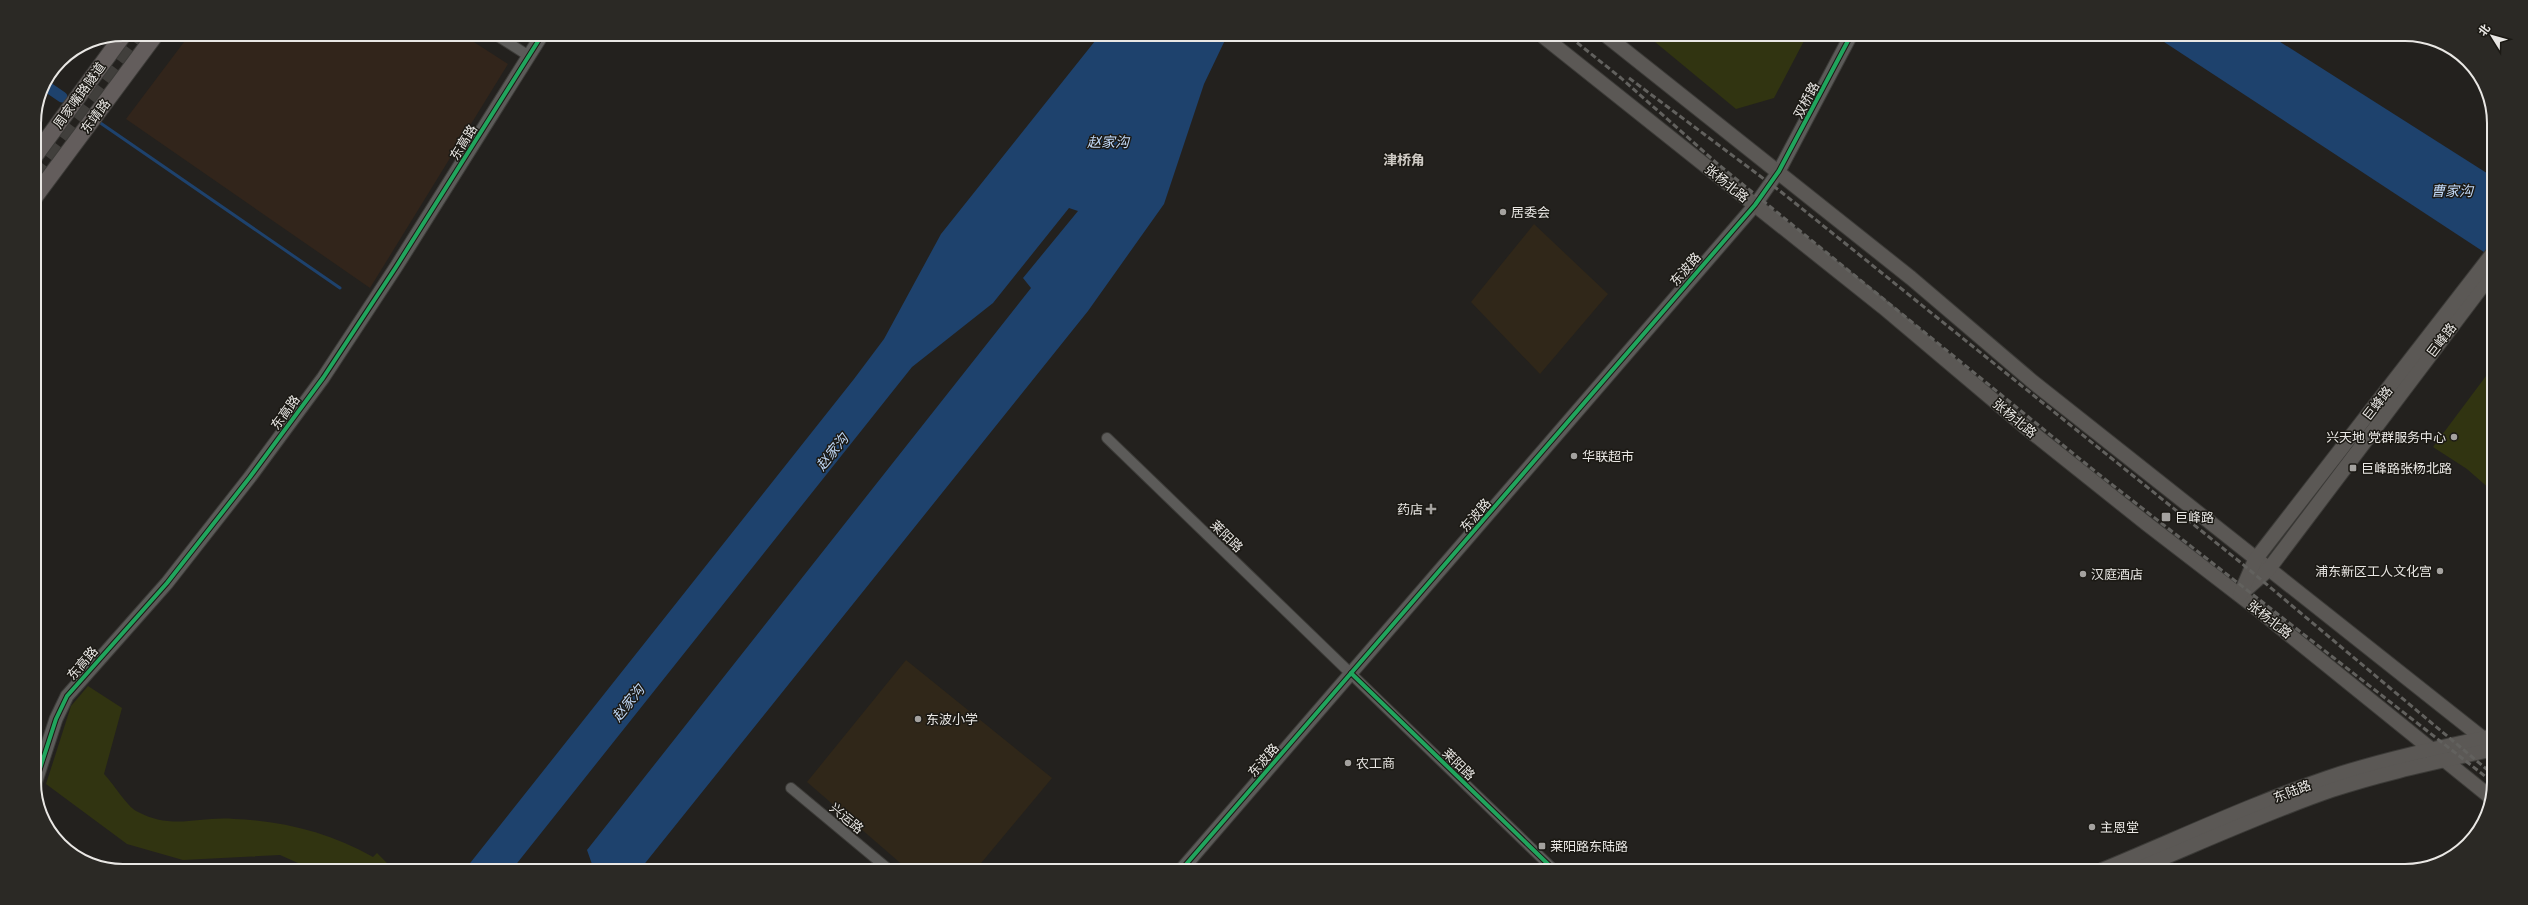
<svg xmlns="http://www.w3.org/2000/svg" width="2528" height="905" viewBox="0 0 2528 905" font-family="Cabin,'Noto Sans SC',sans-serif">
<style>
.commercial{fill:#32251b}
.education{fill:#302719}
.green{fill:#313411}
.water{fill:#1e426d}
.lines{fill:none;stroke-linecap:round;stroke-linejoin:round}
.stream{stroke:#1e426d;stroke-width:3}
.canal{stroke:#1e426d;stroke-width:11}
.primary-tunnel{stroke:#413f3c;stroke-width:16;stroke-dasharray:16 8;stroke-linecap:butt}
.minor-casing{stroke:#3c3b38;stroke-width:12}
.tertiary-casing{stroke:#3c3b38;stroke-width:15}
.secondary-casing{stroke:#3c3b38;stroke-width:16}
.primary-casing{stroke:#3c3b38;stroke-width:18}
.minor{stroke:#5c5b59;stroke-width:10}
.tertiary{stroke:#5c5b59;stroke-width:13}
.secondary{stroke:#5b5855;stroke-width:14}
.primary{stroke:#635d5c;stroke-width:16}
.rail{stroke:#62615e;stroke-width:3;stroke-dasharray:6 3;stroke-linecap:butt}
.cycleway-casing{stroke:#1b1914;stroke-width:6}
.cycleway{stroke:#20a55d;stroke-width:4}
.poi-dot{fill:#a4a29f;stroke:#1b1914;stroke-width:1.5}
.labels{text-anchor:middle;stroke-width:3;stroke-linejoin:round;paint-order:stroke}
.street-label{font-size:13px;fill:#e9e7e4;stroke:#1b1914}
.poi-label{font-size:13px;fill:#e9e7e4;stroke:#1b1914;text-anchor:start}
.water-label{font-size:14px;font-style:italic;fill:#c0d8f6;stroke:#1b1914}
.neighbourhood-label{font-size:14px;font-weight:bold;fill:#cecac4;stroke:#1b1914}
.rim{fill:none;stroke:#e9e7e4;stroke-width:2}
</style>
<rect width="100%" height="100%" fill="#23211e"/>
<path class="commercial" d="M 190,34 L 463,35 L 508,64 L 370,288 L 126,119 Z"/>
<g class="education">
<path d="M 1534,224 L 1608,294 L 1540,374 L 1471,302 Z"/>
<path d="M 906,660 L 1052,778 L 977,868 L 906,868 L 807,782 Z"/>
</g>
<g class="green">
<path d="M 1649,37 L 1806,37 L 1774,98 L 1736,109 Z"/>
<path d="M 2492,368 L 2491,490 L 2467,469 L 2433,447 Z"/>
<path d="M 88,686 L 122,708 L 104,774 C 112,782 127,806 136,811 C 173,831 197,816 234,819 C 284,821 330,833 373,857 L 377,853 L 391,867 L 307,867 L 280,855 L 183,860 L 127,844 L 46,784 L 71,706 Z"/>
</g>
<g class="water">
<path d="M 1099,36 L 1227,36 L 1204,84 L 1164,204 L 1088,311 L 642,867 L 593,867 L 587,850 L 1031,288 L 1023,278 L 1078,211 L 1069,208 L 993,303 L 912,367 L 514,867 L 467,867 L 854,379 L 884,339 L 941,234 Z"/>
<path d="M 2158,38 L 2274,38 L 2493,177 L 2493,258 Z"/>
</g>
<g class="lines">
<path class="stream" d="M 99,122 L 340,288"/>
<g class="canal">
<path d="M 43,84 L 62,97"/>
<path d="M 72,104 L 88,115"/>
</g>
<path class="primary-tunnel" d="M 34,177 L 141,34"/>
<defs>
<g id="minor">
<path d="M 496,35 L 529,56"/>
<path d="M 1107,438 L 1553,869"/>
<path d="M 791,788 L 887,868"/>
</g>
<g id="tertiary">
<path d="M 34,787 L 56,719 L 67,696 L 167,583 L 250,477 L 323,378 L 396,267 L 542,35"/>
<path d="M 1182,869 L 1755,205 L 1779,171 L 1850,37"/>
</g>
<g id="secondary">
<path d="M 1544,37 L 1883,307 L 2024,426 L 2147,524 L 2260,611 L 2489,796"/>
<path d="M 1608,37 L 1911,278 L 2033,382 L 2490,744"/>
<path d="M 2242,593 L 2268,570 L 2493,272"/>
<path d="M 2240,595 L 2255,560 L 2493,253"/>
<path d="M 2102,870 C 2177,839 2251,804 2327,778 C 2380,760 2435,748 2489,737"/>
<path d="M 2135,870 C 2200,843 2265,813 2332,790 C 2383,773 2437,762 2490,750"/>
</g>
<g id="primary">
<path d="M 34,157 L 124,34"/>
<path d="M 34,198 L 156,34"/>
</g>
</defs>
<use href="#minor" class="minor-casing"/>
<use href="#tertiary" class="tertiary-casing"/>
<use href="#secondary" class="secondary-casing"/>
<use href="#primary" class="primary-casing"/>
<use href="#minor" class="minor"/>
<use href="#tertiary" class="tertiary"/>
<use href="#secondary" class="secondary"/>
<use href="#primary" class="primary"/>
<g class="rail">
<path d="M 1570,37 L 1621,78 L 1719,165 L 2096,472 L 2490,780"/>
<path d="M 1629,78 L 1780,191 L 1841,240 L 2240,562 L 2490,772"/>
</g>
<defs>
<g id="cycleway">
<path d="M 1351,673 L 1553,869"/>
<path d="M 34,787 L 56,719 L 67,696 L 167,583 L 250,477 L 323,378 L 396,267 L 542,35"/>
<path d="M 1182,869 L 1755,205 L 1779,171 L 1850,37"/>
</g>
</defs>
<use href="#cycleway" class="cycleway-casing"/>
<use href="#cycleway" class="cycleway"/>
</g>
<g class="poi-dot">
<circle cx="1503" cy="212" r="4"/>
<circle cx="2454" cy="437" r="4"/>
<circle cx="1574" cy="456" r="4"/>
<rect x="2349" y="464" width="8" height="8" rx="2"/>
<path d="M1429 503h4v4h4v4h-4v4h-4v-4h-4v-4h4z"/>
<rect x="2161" y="512" width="10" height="10" rx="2"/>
<circle cx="2440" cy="571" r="4"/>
<circle cx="2083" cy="574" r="4"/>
<circle cx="918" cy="719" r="4"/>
<circle cx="1348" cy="763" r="4"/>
<circle cx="2092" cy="827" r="4"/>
<rect x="1538" y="842" width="8" height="8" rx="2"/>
</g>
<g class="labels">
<g class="street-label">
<text transform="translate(79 95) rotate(-54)" y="5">周家嘴路隧道</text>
<text transform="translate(1806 100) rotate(-62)" y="5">双桥路</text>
<text transform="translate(95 116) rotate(-53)" y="5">东靖路</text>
<text transform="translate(463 142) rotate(-58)" y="5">东高路</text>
<text transform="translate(1727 183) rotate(39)" y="5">张杨北路</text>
<text transform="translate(1685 269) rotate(-49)" y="5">东波路</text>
<text transform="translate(2441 340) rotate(-53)" y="5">巨峰路</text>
<text transform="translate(2377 403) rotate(-52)" y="5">巨蜂路</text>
<text transform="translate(285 412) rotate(-54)" y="5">东高路</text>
<text transform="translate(2015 418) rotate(40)" y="5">张杨北路</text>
<text transform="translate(1475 515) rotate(-49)" y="5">东波路</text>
<text transform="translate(1227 536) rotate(44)" y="5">莱阳路</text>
<text transform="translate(2270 619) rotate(38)" y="5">张杨北路</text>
<text transform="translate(82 663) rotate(-49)" y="5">东高路</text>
<text transform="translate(1263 760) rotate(-49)" y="5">东波路</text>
<text transform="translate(1459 764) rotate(44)" y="5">莱阳路</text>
<text transform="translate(2292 791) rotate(-21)" y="5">东陆路</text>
<text transform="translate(847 818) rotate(40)" y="5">兴运路</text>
</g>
<g class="poi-label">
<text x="1511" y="217">居委会</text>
<text x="2446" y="442" text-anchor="end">兴天地 党群服务中心</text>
<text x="1582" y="461">华联超市</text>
<text x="2361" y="473">巨峰路张杨北路</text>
<text x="1423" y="514" text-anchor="end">药店</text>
<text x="2175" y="522">巨峰路</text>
<text x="2432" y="576" text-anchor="end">浦东新区工人文化宫</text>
<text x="2091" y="579">汉庭酒店</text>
<text x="926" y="724">东波小学</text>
<text x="1356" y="768">农工商</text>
<text x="2100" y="832">主恩堂</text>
<text x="1550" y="851">莱阳路东陆路</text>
</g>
<g class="water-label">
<text x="1108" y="147">赵家沟</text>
<text x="2452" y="196">曹家沟</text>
<text transform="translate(832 452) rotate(-51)" y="5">赵家沟</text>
<text transform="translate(628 703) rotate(-51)" y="5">赵家沟</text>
</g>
<g class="neighbourhood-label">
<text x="1404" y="165">津桥角</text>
</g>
</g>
<path d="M0 0H2528V905H0ZM123 41H2405A82 82 0 0 1 2487 123V782A82 82 0 0 1 2405 864H123A82 82 0 0 1 41 782V123A82 82 0 0 1 123 41Z" fill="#2b2925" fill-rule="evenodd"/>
<path class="rim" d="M123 41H2405A82 82 0 0 1 2487 123V782A82 82 0 0 1 2405 864H123A82 82 0 0 1 41 782V123A82 82 0 0 1 123 41Z"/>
<g transform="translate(2492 36) rotate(307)" stroke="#1b1914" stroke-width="3" paint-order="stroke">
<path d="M0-3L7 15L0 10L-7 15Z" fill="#e9e7e4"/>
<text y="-6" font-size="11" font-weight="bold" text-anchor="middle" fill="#e9e7e4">北</text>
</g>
</svg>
